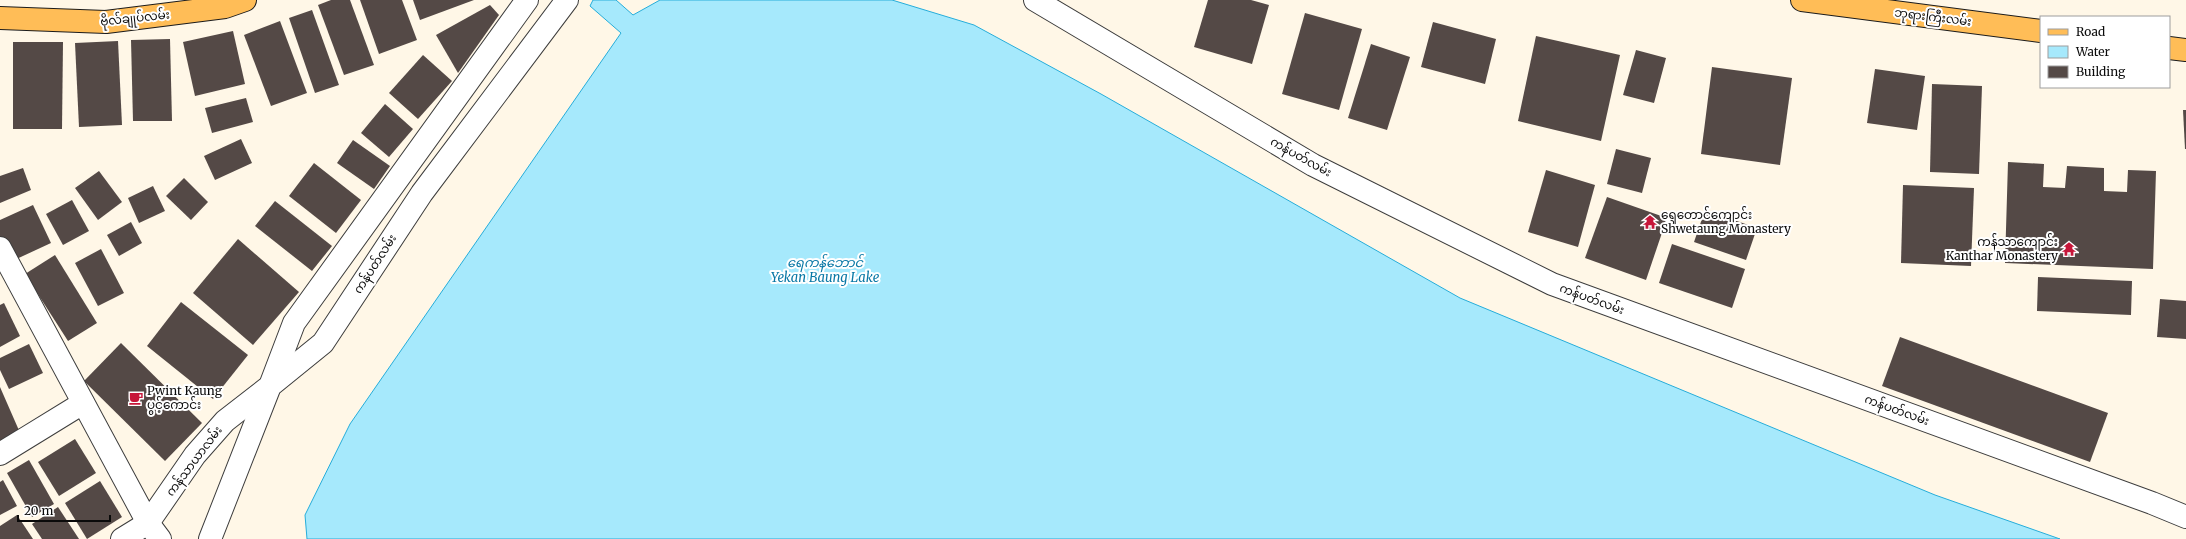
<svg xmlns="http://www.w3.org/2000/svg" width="2186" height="539" viewBox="0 0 2186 539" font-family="Merriweather,'Noto Sans Myanmar',serif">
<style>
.water{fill:#a6e9fc;stroke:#26adda}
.building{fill:#544946}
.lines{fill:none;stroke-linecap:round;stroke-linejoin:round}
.minor-casing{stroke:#3d3d3d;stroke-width:24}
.major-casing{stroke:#1b1b1b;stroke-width:24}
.minor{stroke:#fff;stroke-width:22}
.major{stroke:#ffbd57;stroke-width:22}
.labels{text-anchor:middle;stroke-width:4;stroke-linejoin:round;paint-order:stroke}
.street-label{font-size:12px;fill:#0a0a0a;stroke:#fff}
.poi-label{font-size:12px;fill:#0a0a0a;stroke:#fff;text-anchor:start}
.water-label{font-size:13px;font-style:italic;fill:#0978a6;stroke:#fff}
</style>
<rect width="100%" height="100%" fill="#fff7e7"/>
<path class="water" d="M 593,0 L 616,0 L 633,15 L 660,0 L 892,0 L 974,25 L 1101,94 L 1460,298 L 1935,495 L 2060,539 L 307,539 L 305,515 L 350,424 L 621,33 L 590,6 Z"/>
<g class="building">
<path d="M 331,0 L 350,0 L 374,65 L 344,75 L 318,5 Z"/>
<path d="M 360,0 L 402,0 L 417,40 L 379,54 Z"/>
<path d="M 413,0 L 474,0 L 420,20 Z"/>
<path d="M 1208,0 L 1251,0 L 1269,5 L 1252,64 L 1194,47 Z"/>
<path d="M 490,5 L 499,15 L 458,73 L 436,35 Z"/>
<path d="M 312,10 L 339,85 L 315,93 L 289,18 Z"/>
<path d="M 1305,13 L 1362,29 L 1339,110 L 1282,94 Z"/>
<path d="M 280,21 L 307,93 L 271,106 L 244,35 Z"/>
<path d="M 1433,22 L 1496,39 L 1485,84 L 1421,67 Z"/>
<path d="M 233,31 L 245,84 L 195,96 L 183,42 Z"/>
<path d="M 1536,36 L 1620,55 L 1601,141 L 1518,121 Z"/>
<path d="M 170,39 L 172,121 L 133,121 L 131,40 Z"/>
<path d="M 118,41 L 122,125 L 79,127 L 75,43 Z"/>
<path d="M 13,42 L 63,42 L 62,129 L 13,129 Z"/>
<path d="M 1371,44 L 1410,57 L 1387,130 L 1348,118 Z"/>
<path d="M 1636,50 L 1666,58 L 1654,103 L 1623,95 Z"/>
<path d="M 423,55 L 452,81 L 418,119 L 389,93 Z"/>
<path d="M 1712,67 L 1792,78 L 1780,165 L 1701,154 Z"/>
<path d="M 1875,69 L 1925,76 L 1917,130 L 1867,123 Z"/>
<path d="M 1932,84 L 1982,86 L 1979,174 L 1930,172 Z"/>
<path d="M 246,98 L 253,122 L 212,133 L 205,108 Z"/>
<path d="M 385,104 L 413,129 L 389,157 L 361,133 Z"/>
<path d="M 2183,110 L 2186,110 L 2186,149 L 2185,149 Z"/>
<path d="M 241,139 L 252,163 L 215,180 L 204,156 Z"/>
<path d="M 353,140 L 390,166 L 374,189 L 337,163 Z"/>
<path d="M 1616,149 L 1651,158 L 1642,193 L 1607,184 Z"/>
<path d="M 2008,162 L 2044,164 L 2043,187 L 2065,188 L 2067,166 L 2104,168 L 2104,191 L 2127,192 L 2128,170 L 2156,171 L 2153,269 L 2005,263 Z"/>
<path d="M 314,163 L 361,200 L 336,233 L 289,196 Z"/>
<path d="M 23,168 L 31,190 L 0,203 L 0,176 Z"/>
<path d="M 1546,170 L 1595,185 L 1578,247 L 1528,232 Z"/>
<path d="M 99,171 L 122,202 L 98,220 L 75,188 Z"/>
<path d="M 184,178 L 208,202 L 191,220 L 166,196 Z"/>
<path d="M 1903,185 L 1974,188 L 1971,266 L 1901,263 Z"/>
<path d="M 153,186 L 165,211 L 139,223 L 128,198 Z"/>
<path d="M 1607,197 L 1667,218 L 1646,280 L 1585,258 Z"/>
<path d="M 72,200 L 89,231 L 63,245 L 46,214 Z"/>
<path d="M 275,201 L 332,246 L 312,271 L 255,226 Z"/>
<path d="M 33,205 L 51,243 L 10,262 L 0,242 L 0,220 Z"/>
<path d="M 1705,210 L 1757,228 L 1746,260 L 1694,242 Z"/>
<path d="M 131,222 L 142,243 L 119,256 L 107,235 Z"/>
<path d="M 238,239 L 299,292 L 253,345 L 193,293 Z"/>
<path d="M 1672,244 L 1745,269 L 1732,308 L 1659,283 Z"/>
<path d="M 101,249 L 124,293 L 98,306 L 75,263 Z"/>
<path d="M 55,255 L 97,323 L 68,341 L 25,274 Z"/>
<path d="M 2038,277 L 2132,281 L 2131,315 L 2037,311 Z"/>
<path d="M 2160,299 L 2186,301 L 2186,339 L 2157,337 Z"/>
<path d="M 181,302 L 248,355 L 213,399 L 147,346 Z"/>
<path d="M 4,303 L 20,336 L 0,347 L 0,305 Z"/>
<path d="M 1900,337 L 2108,413 L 2090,462 L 1882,386 Z"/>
<path d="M 121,343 L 202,423 L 165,461 L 84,381 Z"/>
<path d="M 29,344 L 43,373 L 9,389 L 0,370 L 0,358 Z"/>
<path d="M 0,387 L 21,435 L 0,444 Z"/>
<path d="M 75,439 L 96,473 L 59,496 L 38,462 Z"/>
<path d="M 29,460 L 54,504 L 32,517 L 7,473 Z"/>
<path d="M 3,480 L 17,506 L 0,515 L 0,482 Z"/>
<path d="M 100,481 L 122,517 L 87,539 L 65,503 Z"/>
<path d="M 58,507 L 79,539 L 42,539 L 32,524 Z"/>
<path d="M 17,515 L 33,539 L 0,539 L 0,526 Z"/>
</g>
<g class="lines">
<defs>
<g id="minor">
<path d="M 1035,0 L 1313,165 L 1552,284 L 2152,503 L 2186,517"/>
<path d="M 0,248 L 148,523 L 160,539"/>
<path d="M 0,454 L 83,403"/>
<path d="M 122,539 L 148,523 L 195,455 L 225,421 L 270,386 L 294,323 L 527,0"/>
<path d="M 210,539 L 270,386 L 323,343 L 422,193 L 567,0"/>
</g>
<g id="major">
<path d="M 1802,0 L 2041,31"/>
<path d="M 0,18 L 106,22 L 225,7 L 245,0"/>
<path d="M 2169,48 L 2186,50"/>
</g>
</defs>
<use href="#minor" class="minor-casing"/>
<use href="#major" class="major-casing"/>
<use href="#minor" class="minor"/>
<use href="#major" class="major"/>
</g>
<defs>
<symbol id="temple-bare" viewBox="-9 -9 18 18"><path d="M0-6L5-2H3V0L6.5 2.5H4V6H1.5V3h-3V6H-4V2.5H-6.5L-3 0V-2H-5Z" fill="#c61639" stroke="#fff" stroke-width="2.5" paint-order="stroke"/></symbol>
<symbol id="cafe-bare" viewBox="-9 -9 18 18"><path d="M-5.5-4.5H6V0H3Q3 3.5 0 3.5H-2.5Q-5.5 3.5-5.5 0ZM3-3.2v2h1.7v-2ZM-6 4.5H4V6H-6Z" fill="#c61639" stroke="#fff" stroke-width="2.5" paint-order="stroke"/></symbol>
</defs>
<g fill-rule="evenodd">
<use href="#temple-bare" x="1640" y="212" width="20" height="20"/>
<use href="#temple-bare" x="2059" y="239" width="20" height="20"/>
<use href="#cafe-bare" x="126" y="388" width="20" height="20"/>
</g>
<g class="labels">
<g class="street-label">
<text transform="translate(1933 17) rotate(7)" y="4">ဘုရားကြီးလမ်း</text>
<text transform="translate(135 18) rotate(-6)" y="4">ဗိုလ်ချုပ်လမ်း</text>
<text transform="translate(1301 157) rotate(29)" y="4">ကန်ပတ်လမ်း</text>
<text transform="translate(375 264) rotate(-57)" y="4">ကန်ပတ်လမ်း</text>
<text transform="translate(1592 299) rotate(20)" y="4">ကန်ပတ်လမ်း</text>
<text transform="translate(1897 410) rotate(20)" y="4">ကန်ပတ်လမ်း</text>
<text transform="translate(194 461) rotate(-53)" y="4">ကန်သာယာလမ်း</text>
</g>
<g class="poi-label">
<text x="1661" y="219">ရွှေတောင်ကျောင်း<tspan x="1661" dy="14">Shwetaung Monastery</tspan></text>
<text x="2058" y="246" text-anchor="end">ကန်သာကျောင်း<tspan x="2058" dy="14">Kanthar Monastery</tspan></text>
<text x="147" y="395">Pwint Kaung<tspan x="147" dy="14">ပွင့်ကောင်း</tspan></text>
</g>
<g class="water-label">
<text x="825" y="267">ရေကန်ဘောင်<tspan x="825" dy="15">Yekan Baung Lake</tspan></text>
</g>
</g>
<rect x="2040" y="16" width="130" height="72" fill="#ffffff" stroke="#9d9d9d"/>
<rect x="2048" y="29" width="20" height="6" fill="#ffbd57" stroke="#9d9d9d"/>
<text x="2076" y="36" font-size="12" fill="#0a0a0a">Road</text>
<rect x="2048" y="46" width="20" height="12" fill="#a6e9fc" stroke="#9d9d9d"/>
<text x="2076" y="56" font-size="12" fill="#0a0a0a">Water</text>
<rect x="2048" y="66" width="20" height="12" fill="#544946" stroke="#9d9d9d"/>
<text x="2076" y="76" font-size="12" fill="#0a0a0a">Building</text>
<path d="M18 515v6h92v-6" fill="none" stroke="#0a0a0a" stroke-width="2"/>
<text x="24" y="515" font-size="12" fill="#0a0a0a" stroke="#ffffff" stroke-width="3" paint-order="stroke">20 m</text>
</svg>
